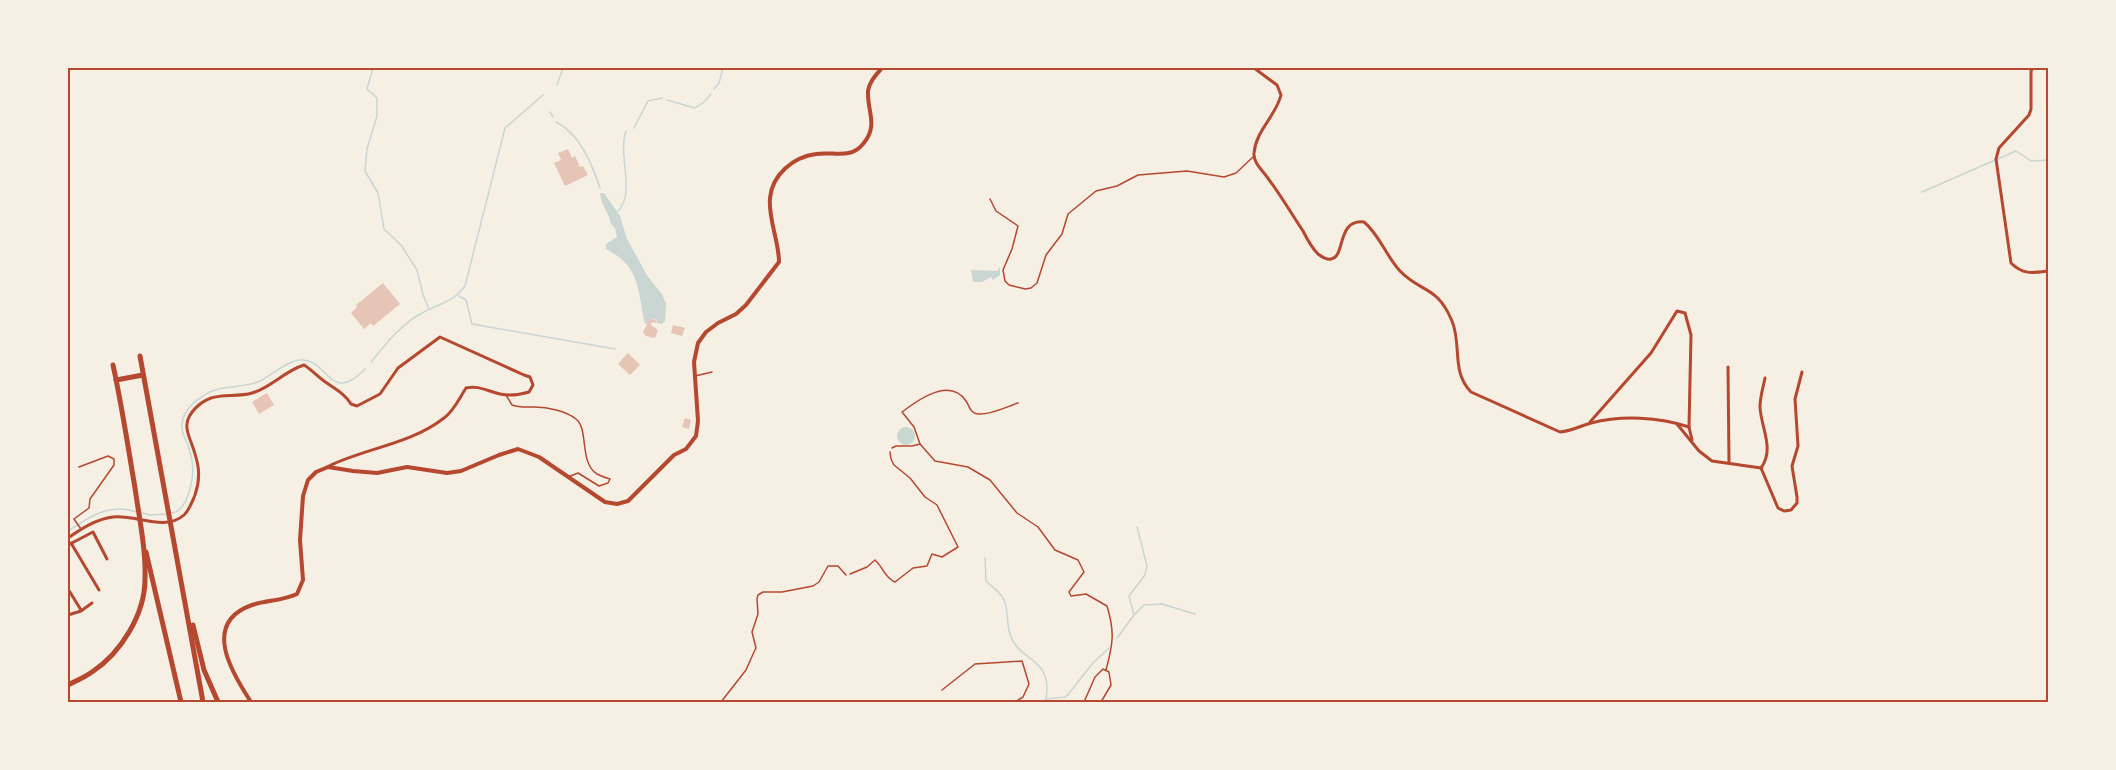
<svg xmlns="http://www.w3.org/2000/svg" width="2116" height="770" viewBox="0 0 2116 770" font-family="Raleway,sans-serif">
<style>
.water{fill:#c9d6d2}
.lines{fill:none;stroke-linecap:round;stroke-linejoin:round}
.stream{stroke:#c9d6d2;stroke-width:1.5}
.building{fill:#e6c5b7}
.path{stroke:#b5482f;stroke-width:1.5}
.service{stroke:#b5482f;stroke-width:1.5}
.minor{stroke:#b5482f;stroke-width:3}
.secondary{stroke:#b5482f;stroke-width:4}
.motorway{stroke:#b5482f;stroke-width:5}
.neatline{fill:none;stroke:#b5482f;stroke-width:2}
</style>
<rect width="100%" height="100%" fill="#f6efe4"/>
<g class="water">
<path d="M 600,193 L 604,193 L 620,216 L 627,239 L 648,277 L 662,294 L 666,304 L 665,321 L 662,324 L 657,323 L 657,320 L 651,318 L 649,323 L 645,324 C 637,289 641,267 606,249 L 606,244 L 617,237 L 615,228 L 611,224 C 609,212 601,206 600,193 Z"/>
<path d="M 1000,267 L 1000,275 L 993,280 L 991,277 L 982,282 L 973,282 L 971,270 L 997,271 Z"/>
<circle cx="906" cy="436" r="9"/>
</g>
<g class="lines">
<g class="stream">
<path d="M 373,68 L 367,89 L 377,98 L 377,116 L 367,149 L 365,171 L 378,193 L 384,229 L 401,245 L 417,270 L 423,295 L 429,309"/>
<path d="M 557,85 L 563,68"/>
<path d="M 714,89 L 719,83 L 723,68"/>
<path d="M 667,100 L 695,108 L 704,102 L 711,94"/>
<path d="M 550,112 L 553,117"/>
<path d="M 556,122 C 580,134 592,164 600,188"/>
<path d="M 634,128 L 648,101 L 662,98"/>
<path d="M 1922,192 L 2016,151 L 2031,161 L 2048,160"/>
<path d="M 617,212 C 637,193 617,156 626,131"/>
<path d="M 459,296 L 466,300 L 472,324 L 615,349"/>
<path d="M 371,362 C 385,345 402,323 422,313 C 440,303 452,303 465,286 L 505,128 L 543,95"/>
<path d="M 142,513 L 150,515 L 167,514"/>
<path d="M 172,513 C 179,512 184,505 187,498 C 194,479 195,465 188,445 C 186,440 182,434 182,428 C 181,414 192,403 203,396 C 219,384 243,389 260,381 C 272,375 287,361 300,360 C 329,358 329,406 365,369"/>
<path d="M 68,531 C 91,516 109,503 137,512"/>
<path d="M 985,558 L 986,581 C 991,586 999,591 1003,598 C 1009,607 1006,623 1010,634 C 1019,663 1053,656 1046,699"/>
<path d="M 1135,614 L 1144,605 L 1162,604 L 1195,614"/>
<path d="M 1117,638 L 1134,615 L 1129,596 L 1145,575 L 1147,566 L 1137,527"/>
<path d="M 1044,702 L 1046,699 L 1066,697 L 1093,663 L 1109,648"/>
</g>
</g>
<g class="building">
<path d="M 568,149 L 572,158 L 575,156 L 580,167 L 583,166 L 588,175 L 565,186 L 554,163 L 561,160 L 558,153 Z"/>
<path d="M 383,283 L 400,304 L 373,326 L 371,323 L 364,329 L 351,313 L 357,307 L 356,305 Z"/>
<path d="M 650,318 L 657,321 L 656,323 L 652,322 L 651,325 L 658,330 L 655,338 L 646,336 L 643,332 Z"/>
<path d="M 673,325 L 685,328 L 682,336 L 671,333 Z"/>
<path d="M 628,353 L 640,365 L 630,375 L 618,364 Z"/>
<path d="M 267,393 L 274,405 L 259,414 L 252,402 Z"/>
<path d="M 685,418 L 691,420 L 689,429 L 682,427 Z"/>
</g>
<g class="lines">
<path class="path" d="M 850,574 L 867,567 L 875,560 C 883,567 885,578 895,582 L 913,568 L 927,566 L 932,554 L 942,557 L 958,547 L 937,505 L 925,497 L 910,478 L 894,465 L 891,459 L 890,452"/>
<g class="service">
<path d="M 990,199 L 996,211 L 1018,226 L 1012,249 L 1003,270 L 1005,281 L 1009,285 L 1025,289 L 1031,288 L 1037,283 L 1046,255 L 1062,234 L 1068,214 L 1096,191 L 1117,186 L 1138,175 L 1187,171 L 1224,177 L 1236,173 L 1253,157"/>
<path d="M 695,376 L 712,372"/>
<path d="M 506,395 L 512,405 C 520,408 527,407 535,407 C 547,407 566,411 576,419 C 589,429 579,463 597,474 C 601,476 606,478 610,479 L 608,483 L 599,486 L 578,473 L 568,477"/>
<path d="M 920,444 L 935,461 L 968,467 L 990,480 L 1017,513 L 1038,527 L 1055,550 L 1078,560 L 1084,572 L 1069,592 L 1071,596 L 1086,594 L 1107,606 C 1115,632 1113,644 1106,670"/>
<path d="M 892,448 L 896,446 L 912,446 L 920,444 L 914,427 L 902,412 C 919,399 950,377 966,401 C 970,407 970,413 978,414 C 991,415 1006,407 1018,403"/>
<path d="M 79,467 L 108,456 L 114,459 L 114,465 L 90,499 L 89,508 L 74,519 L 81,529"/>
<path d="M 942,690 L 975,664 L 1022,661 L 1029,684 L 1023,697 L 1015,702"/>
<path d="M 721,702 L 746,670 L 754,652 L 756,648 L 752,632 L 758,614 L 757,599 L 758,595 L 763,592 L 782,592 L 813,586 L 819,582 L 828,566 L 838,566 L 846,575"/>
<path d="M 1084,702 L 1095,677 L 1103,669 L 1109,672 L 1111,685 L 1101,702"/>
</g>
<g class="minor">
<path d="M 1254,68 L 1277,85 L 1281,95 C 1276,116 1256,130 1254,153 C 1253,162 1262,170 1267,177 C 1280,194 1291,213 1303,231 C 1307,239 1312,248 1318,254 C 1322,257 1326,260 1331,259 C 1346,257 1336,219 1364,222 C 1379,234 1386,256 1400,271 C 1421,293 1437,285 1452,321 C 1462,345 1451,372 1471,392 L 1560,432 C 1572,431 1580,426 1591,423 C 1622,415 1659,417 1689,427"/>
<path d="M 2033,68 L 2031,71 L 2031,109 L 2029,115 L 1999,148 L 1996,159 L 2011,263 C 2023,275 2033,273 2048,271"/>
<path d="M 1728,367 L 1729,462"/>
<path d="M 1590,422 L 1651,353 L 1677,311 L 1685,313 L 1691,335 L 1689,427 L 1692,440"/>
<path d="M 1677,424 L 1699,451 L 1712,461 L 1761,468"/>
<path d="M 1761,468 L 1778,508 L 1784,511 L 1791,510 L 1797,503 L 1797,497 L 1792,466 L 1798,446 L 1795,399 L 1802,372"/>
<path d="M 1761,468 C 1775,449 1761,428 1760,407 C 1760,397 1763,388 1765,378"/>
<path d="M 68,538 C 81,529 96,519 113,517 C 135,514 165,532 184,515 C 190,509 192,502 195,495 C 202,475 198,461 191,442 C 189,437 186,430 187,424 C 188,413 200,402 211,398 C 223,394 239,397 252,393 C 271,388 284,371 304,365 C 312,370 317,376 324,381 C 335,389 344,393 351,404 L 357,406 L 380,394 L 398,368 L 440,337 L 524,375 L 530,377 L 533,385 L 529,392 C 519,395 509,396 500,394 C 487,391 478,385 466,388 C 460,397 454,411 444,418 C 411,444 366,448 329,466"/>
<path d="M 71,543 L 99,590"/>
<path d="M 68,545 L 93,532 L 107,559"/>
<path d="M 68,589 L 81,610"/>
<path d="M 68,615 L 81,611 L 92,603"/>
</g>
<path class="secondary" d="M 251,702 C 232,673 201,623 252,605 C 267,600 282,601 297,594 L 303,580 L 300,540 L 303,496 L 308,480 L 316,472 L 328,467 L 353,471 L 377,473 L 407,467 L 447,473 L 461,471 L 499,455 L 518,449 L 539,457 L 605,502 L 617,504 L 628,501 L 674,455 L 686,449 L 696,436 L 698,421 L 694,362 L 698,343 L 706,332 L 718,323 L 736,314 L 746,305 L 779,262 C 779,241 768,219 770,198 C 772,175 793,157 816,154 C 833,151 850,160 863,144 C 879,125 867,112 868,91 C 869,82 876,75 882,68"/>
<g class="motorway">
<path d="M 140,356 L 203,702"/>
<path d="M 116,380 L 143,375"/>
<path d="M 146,552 L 181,702"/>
<path d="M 193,625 L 204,670 L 218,702"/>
<path d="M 68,685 C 76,681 85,677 92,672 C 121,653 145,614 145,579 C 146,549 139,517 135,488 C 128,447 122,406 113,365"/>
</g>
</g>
<rect width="2116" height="770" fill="none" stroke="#f6efe4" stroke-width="138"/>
<rect x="69" y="69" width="1978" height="632" class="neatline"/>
</svg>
